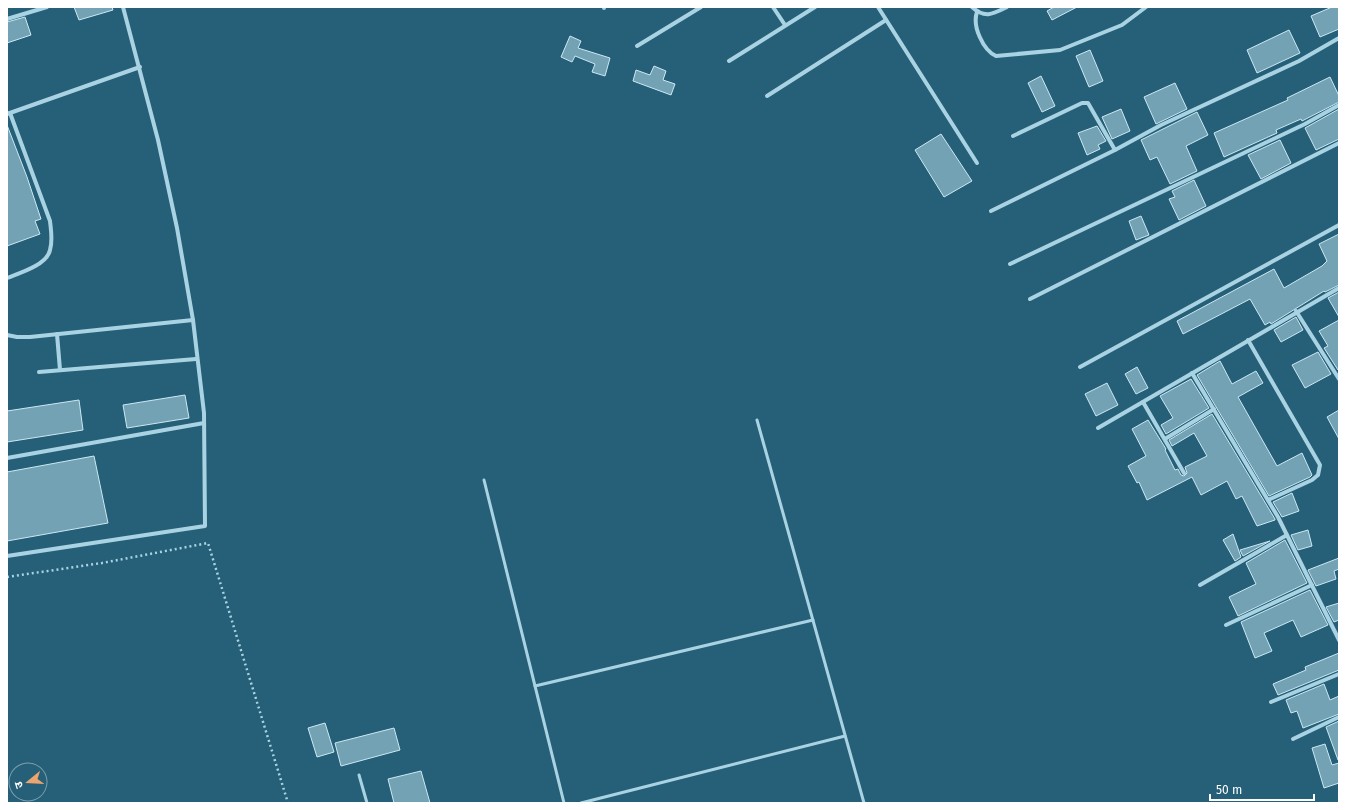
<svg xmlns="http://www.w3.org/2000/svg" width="1346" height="810" viewBox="0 0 1346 810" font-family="'Fira Sans','Noto Sans Devanagari',sans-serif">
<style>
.building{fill:#73a2b5;stroke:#cbe8f3}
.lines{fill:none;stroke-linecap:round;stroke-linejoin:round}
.path{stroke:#a9d3e3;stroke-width:2.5;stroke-dasharray:2 3;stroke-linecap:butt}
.lane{stroke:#a9d3e3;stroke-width:3}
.street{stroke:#a9d3e3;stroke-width:4}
</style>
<rect width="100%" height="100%" fill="#266078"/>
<g class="building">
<path d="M 74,7 L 112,7 L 113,10 L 79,20 Z"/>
<path d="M 1054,7 L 1077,7 L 1052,20 L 1047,11 Z"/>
<path d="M 1332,7 L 1339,7 L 1339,29 L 1320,37 L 1311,16 Z"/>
<path d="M 25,17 L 31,35 L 7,43 L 7,22 Z"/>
<path d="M 1289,30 L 1300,53 L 1257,73 L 1247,50 Z"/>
<path d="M 570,36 L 581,41 L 578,48 L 610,58 L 605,76 L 592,72 L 595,64 L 575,56 L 572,62 L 561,57 Z"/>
<path d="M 1090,50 L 1103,81 L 1089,87 L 1076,56 Z"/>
<path d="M 654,66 L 666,71 L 663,80 L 675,84 L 671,95 L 633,81 L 636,70 L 650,75 Z"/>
<path d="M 1041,76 L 1055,106 L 1042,112 L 1028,83 Z"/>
<path d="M 1330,77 L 1339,96 L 1339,102 L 1302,121 L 1301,119 L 1276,130 L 1277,133 L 1224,157 L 1214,133 L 1288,100 L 1287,98 Z"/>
<path d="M 1175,83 L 1187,109 L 1156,124 L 1144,97 Z"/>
<path d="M 1121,109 L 1130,131 L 1112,139 L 1102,117 Z"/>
<path d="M 1339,109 L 1339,139 L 1316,150 L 1305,128 Z"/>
<path d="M 1197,112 L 1208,135 L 1186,146 L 1197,171 L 1170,184 L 1157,157 L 1150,160 L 1141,140 Z"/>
<path d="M 7,125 L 27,177 L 41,219 L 35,221 L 40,234 L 7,246 Z"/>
<path d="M 1097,126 L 1106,141 L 1098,145 L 1100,149 L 1087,155 L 1078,133 Z"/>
<path d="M 941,134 L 972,181 L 944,197 L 915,150 Z"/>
<path d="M 1280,140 L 1291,163 L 1261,179 L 1248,155 Z"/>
<path d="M 1194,180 L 1206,206 L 1179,220 L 1169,199 L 1175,197 L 1172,191 Z"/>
<path d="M 1141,216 L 1149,235 L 1136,240 L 1129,221 Z"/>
<path d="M 1339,234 L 1339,285 L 1325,292 L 1324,291 L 1271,324 L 1270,322 L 1265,325 L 1250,299 L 1183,334 L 1177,321 L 1274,269 L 1284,288 L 1322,266 L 1327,261 L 1319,244 Z"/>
<path d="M 1339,292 L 1339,317 L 1328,298 Z"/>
<path d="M 1296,317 L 1303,330 L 1281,342 L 1274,330 Z"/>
<path d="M 1339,320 L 1339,370 L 1338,370 L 1324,348 L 1328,346 L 1319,331 Z"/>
<path d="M 1318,352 L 1331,374 L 1305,388 L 1292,365 Z"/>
<path d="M 1220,361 L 1232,384 L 1256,371 L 1263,383 L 1238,397 L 1277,466 L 1302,453 L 1312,475 L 1310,477 L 1269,496 L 1197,375 Z"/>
<path d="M 1137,367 L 1148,388 L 1136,394 L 1125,374 Z"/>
<path d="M 1191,379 L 1209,408 L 1166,434 L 1161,425 L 1173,418 L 1160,396 Z"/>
<path d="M 1107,383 L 1118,405 L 1096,416 L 1085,394 Z"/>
<path d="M 185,395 L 189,418 L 127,428 L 123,405 Z"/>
<path d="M 79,400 L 83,430 L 7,442 L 7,411 Z"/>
<path d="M 1339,410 L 1339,439 L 1327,417 Z"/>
<path d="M 1212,414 L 1275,519 L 1275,520 L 1257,526 L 1242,496 L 1236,499 L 1227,481 L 1201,495 L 1192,477 L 1147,500 L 1139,482 L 1137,483 L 1128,466 L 1146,456 L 1132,429 L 1148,420 L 1166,449 L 1165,450 L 1175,470 L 1178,469 L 1181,475 L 1184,476 L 1187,473 L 1185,467 L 1207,456 L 1194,433 L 1172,446 L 1169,440 Z"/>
<path d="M 94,456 L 108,523 L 7,541 L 7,472 Z"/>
<path d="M 1292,493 L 1299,511 L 1282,517 L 1273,502 Z"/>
<path d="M 1308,530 L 1312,546 L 1298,550 L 1291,535 Z"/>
<path d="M 1233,534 L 1241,557 L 1235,561 L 1223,540 Z"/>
<path d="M 1285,540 L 1307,583 L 1238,616 L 1229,597 L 1256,584 L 1246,563 Z"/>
<path d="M 1270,541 L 1243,556 L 1240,550 Z"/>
<path d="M 1339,558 L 1339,569 L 1334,571 L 1336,579 L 1316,586 L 1308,570 Z"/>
<path d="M 1310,590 L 1328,625 L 1301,637 L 1293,620 L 1264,633 L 1272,651 L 1255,658 L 1241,622 Z"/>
<path d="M 1339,603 L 1339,620 L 1334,622 L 1326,607 Z"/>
<path d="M 1339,653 L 1339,670 L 1278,695 L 1273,684 L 1306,670 L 1305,667 Z"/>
<path d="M 1324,684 L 1330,700 L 1339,696 L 1339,714 L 1303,728 L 1297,711 L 1291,713 L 1286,700 Z"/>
<path d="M 1339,721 L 1339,760 L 1338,760 L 1326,727 Z"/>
<path d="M 325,723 L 334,752 L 317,757 L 308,728 Z"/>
<path d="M 394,728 L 400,750 L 341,766 L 335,743 Z"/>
<path d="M 1325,744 L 1332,765 L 1339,763 L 1339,783 L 1324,788 L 1312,748 Z"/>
<path d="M 421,771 L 430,803 L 394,803 L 388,779 Z"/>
</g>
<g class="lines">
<path class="path" d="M 7,577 L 102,563 L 208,543 L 288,803"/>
<g class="lane">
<path d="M 757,420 L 864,803"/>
<path d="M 484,480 L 564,803"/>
<path d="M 535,686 L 813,620"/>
<path d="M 359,775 L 367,803"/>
<path d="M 581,803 L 845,736"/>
</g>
<g class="street">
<path d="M 604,7 L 604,8"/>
<path d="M 773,7 L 785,25"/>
<path d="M 878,7 L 977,163"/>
<path d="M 972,7 C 985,19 993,14 1007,7"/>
<path d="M 977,12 C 972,26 983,50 996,56 L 1060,50 L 1122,25 L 1146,7"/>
<path d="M 7,19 L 47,7"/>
<path d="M 637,46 L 701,7"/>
<path d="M 729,61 L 815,7"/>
<path d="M 767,96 L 886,20"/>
<path d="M 7,114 L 140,67"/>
<path d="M 1013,136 L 1082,103 L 1088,103 L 1115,150"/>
<path d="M 991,211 L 1115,150 L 1161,125 L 1299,61 L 1339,38"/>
<path d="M 1010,264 L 1305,124 L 1339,105"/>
<path d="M 7,278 C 20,273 47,265 50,250 C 53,240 51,231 50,221 L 10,113"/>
<path d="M 1030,299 L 1339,143"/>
<path d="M 1296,311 L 1339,379"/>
<path d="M 57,334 L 60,370"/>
<path d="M 7,335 L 17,337 L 30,337 L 193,320"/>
<path d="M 1248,340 L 1320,465 L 1318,475 L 1312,480 L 1268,500"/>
<path d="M 1080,367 L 1339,225"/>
<path d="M 39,372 L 196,359"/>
<path d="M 1192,373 L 1278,517 L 1339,640"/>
<path d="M 1143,402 L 1184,473"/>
<path d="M 1098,428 L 1339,288"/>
<path d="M 1165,439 L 1214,409"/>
<path d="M 7,458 L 204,423"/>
<path d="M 7,556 L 205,526 L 204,413 L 193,320 L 177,228 L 158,140 L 123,7"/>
<path d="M 1200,585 L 1287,535"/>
<path d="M 1226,625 L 1312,585"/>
<path d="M 1271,702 L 1339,674"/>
<path d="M 1293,739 L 1339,717"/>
</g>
</g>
<rect width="1346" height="810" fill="none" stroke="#ffffff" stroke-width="16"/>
<g transform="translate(28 782) rotate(252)"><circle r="19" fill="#266078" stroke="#7da0ae"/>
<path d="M0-3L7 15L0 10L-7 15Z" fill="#eba56e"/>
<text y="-6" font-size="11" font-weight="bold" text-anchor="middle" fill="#ffffff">उ</text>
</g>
<path d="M1210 794v6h104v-6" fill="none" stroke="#ffffff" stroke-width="2"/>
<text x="1216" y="794" font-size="12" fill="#ffffff" stroke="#266078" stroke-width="3" paint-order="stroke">50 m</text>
</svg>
